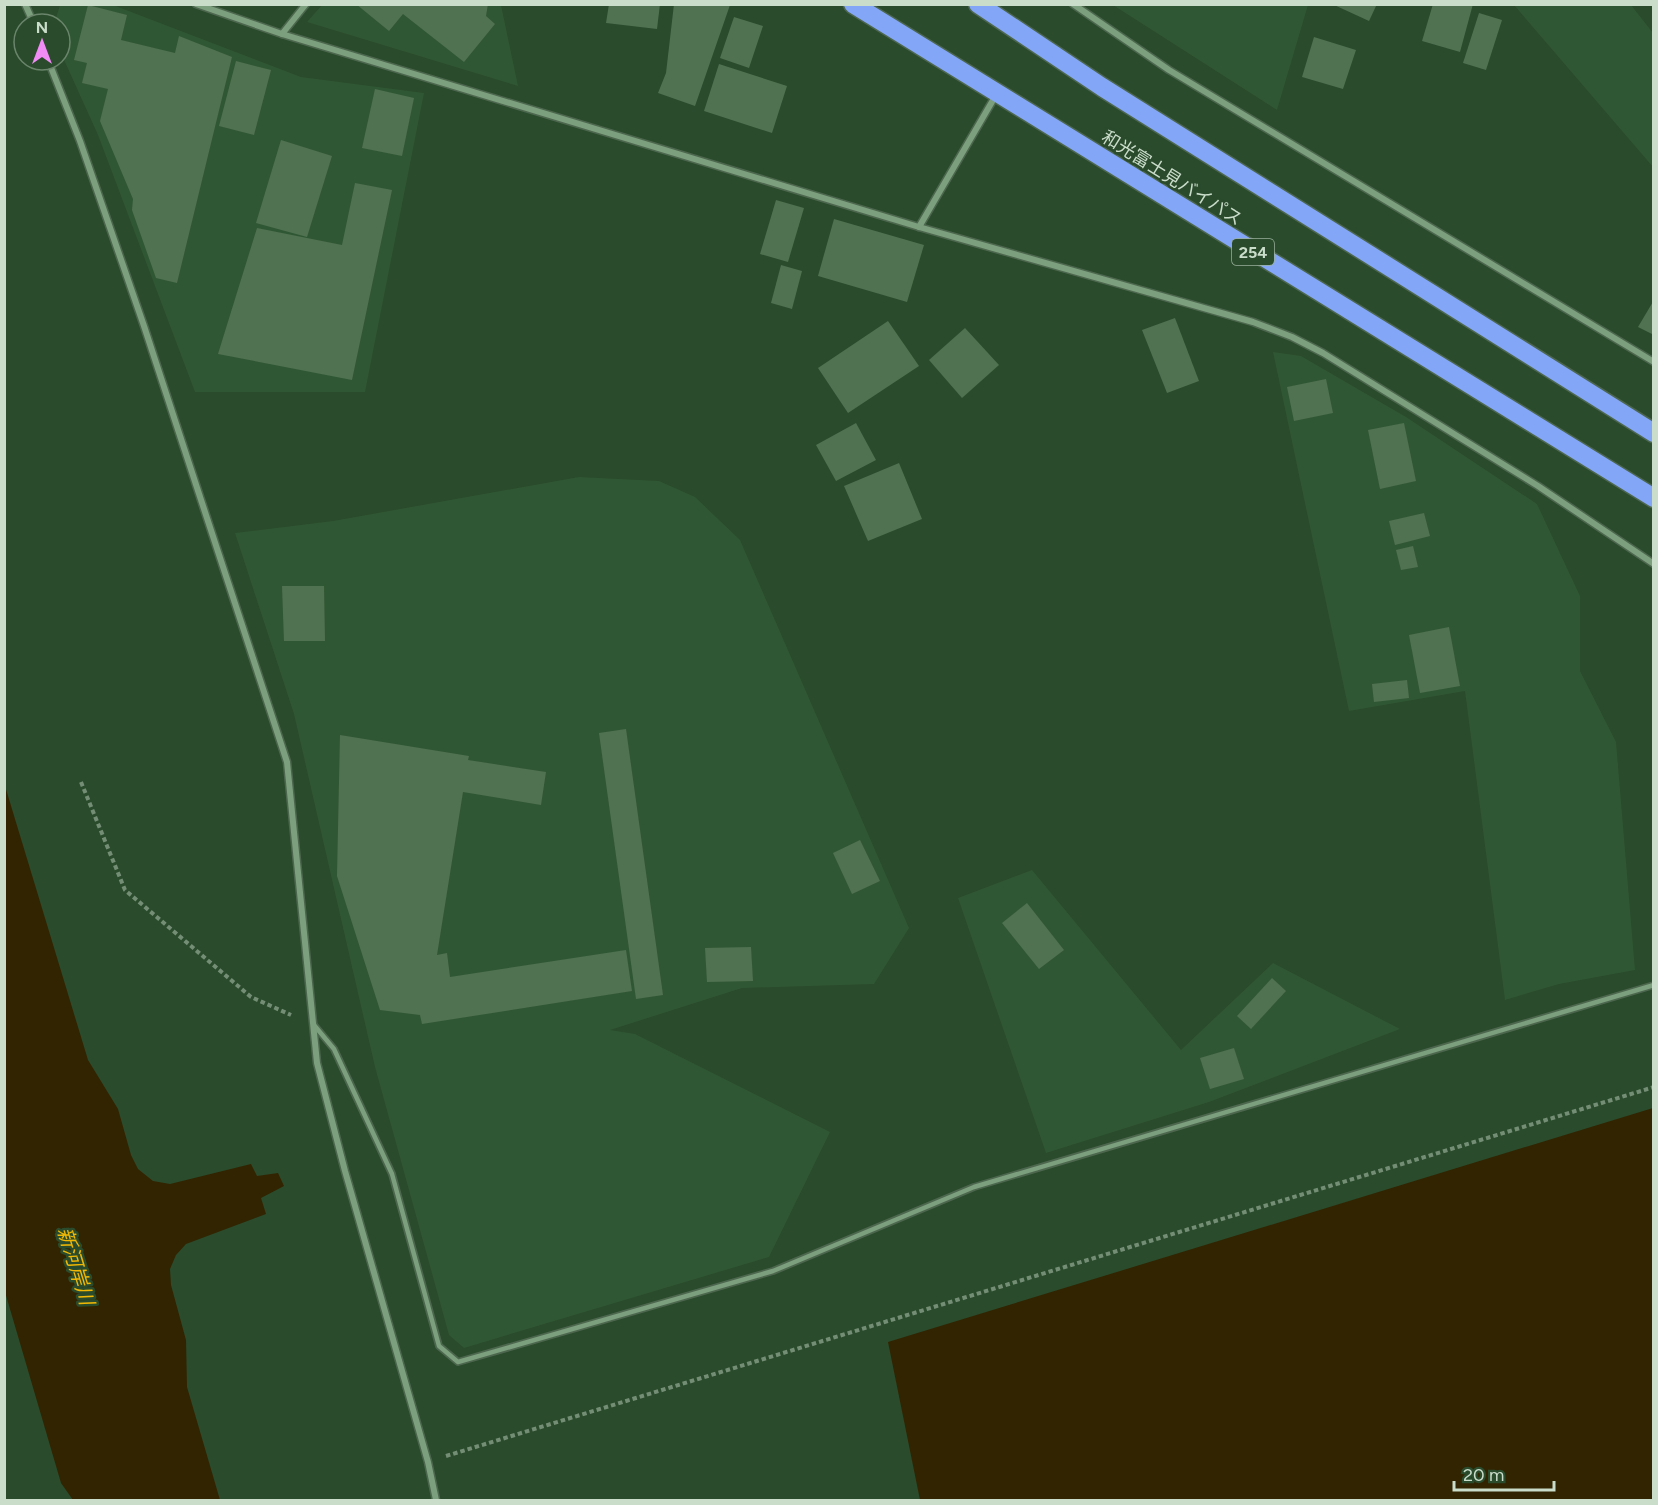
<svg xmlns="http://www.w3.org/2000/svg" width="1658" height="1505" viewBox="0 0 1658 1505" font-family="Figtree,'Noto Sans JP',sans-serif">
<style>
.built{fill:#305733}
.water{fill:#322401}
.building{fill:#507251}
.lines{fill:none;stroke-linecap:round;stroke-linejoin:round}
.lane-casing{stroke:#4c674e;stroke-width:8}
.street-casing{stroke:#4c674e;stroke-width:9}
.highway-casing{stroke:#4c674e;stroke-width:21}
.path{stroke:#748e75;stroke-width:4;stroke-dasharray:4.5 3;stroke-linecap:butt}
.lane{stroke:#7c9f7d;stroke-width:4.5}
.street{stroke:#7c9f7d;stroke-width:6}
.highway{stroke:#83a6f7;stroke-width:18}
.labels{text-anchor:middle;stroke-width:5;stroke-linejoin:round;paint-order:stroke}
.shield{fill:#2a4b2c;stroke:#9ab09b;stroke-width:1.5}
.shield-label{font-size:16px;font-weight:bold;fill:#cadcca}
.street-label{font-size:18px;fill:#cadcca;stroke:#2a4b2c}
.water-label{font-size:20px;font-style:italic;fill:#f0b704;stroke:#2a4b2c}
</style>
<rect width="100%" height="100%" fill="#2a4b2c"/>
<g class="built">
<path d="M 60,5 L 113,5 L 301,77 L 424,93 L 365,392 L 195,392 L 98,135 L 60,51 L 60,24 L 54,24 Z"/>
<path d="M 322,5 L 501,5 L 518,86 L 307,22 Z"/>
<path d="M 1113,5 L 1308,5 L 1277,110 Z"/>
<path d="M 1514,5 L 1631,5 L 1653,33 L 1653,167 Z"/>
<path d="M 1273,352 L 1301,356 L 1406,417 L 1537,504 L 1580,596 L 1580,671 L 1616,742 L 1635,970 L 1559,984 L 1505,1000 L 1465,691 L 1349,711 Z"/>
<path d="M 579,477 L 659,481 L 695,497 L 740,540 L 909,928 L 874,984 L 742,988 L 610,1030 L 635,1034 L 830,1132 L 769,1257 L 464,1348 L 449,1335 L 375,1067 L 294,714 L 235,533 L 333,521 Z"/>
<path d="M 1032,870 L 1181,1050 L 1273,963 L 1400,1029 L 1209,1102 L 1046,1153 L 958,898 Z"/>
</g>
<g class="water">
<path d="M 5,786 L 88,1060 L 118,1109 L 131,1155 L 138,1169 L 153,1181 L 170,1184 L 251,1164 L 257,1176 L 278,1173 L 284,1186 L 261,1198 L 266,1214 L 186,1244 L 176,1255 L 170,1269 L 171,1285 L 186,1340 L 187,1387 L 220,1500 L 73,1500 L 61,1483 L 5,1292 Z"/>
<path d="M 1653,1108 L 1653,1500 L 920,1500 L 888,1342 Z"/>
</g>
<g class="building">
<path d="M 356,4 L 488,4 L 486,16 L 495,24 L 464,62 L 403,14 L 389,31 Z"/>
<path d="M 609,4 L 660,4 L 657,29 L 606,23 Z"/>
<path d="M 674,4 L 730,5 L 695,106 L 658,93 L 666,73 Z"/>
<path d="M 1332,4 L 1377,4 L 1369,21 Z"/>
<path d="M 1433,4 L 1473,4 L 1460,52 L 1422,41 Z"/>
<path d="M 88,5 L 127,15 L 121,40 L 175,53 L 179,36 L 232,57 L 177,283 L 156,278 L 132,210 L 133,199 L 100,121 L 108,89 L 82,83 L 87,63 L 74,60 Z"/>
<path d="M 1479,13 L 1502,20 L 1486,70 L 1463,63 Z"/>
<path d="M 734,17 L 763,26 L 749,68 L 720,58 Z"/>
<path d="M 1314,37 L 1356,50 L 1343,89 L 1302,77 Z"/>
<path d="M 236,61 L 271,70 L 254,135 L 219,126 Z"/>
<path d="M 719,64 L 787,86 L 772,133 L 704,111 Z"/>
<path d="M 375,89 L 414,98 L 402,156 L 362,148 Z"/>
<path d="M 281,140 L 332,156 L 307,237 L 256,223 Z"/>
<path d="M 355,183 L 392,190 L 352,380 L 218,354 L 257,228 L 342,245 Z"/>
<path d="M 776,200 L 804,208 L 788,262 L 760,254 Z"/>
<path d="M 834,219 L 924,245 L 907,302 L 818,276 Z"/>
<path d="M 781,265 L 802,271 L 792,309 L 771,303 Z"/>
<path d="M 1654,300 L 1654,335 L 1638,327 Z"/>
<path d="M 1175,318 L 1199,381 L 1167,393 L 1142,330 Z"/>
<path d="M 888,321 L 919,366 L 848,413 L 818,368 Z"/>
<path d="M 965,328 L 999,365 L 962,398 L 929,360 Z"/>
<path d="M 1326,379 L 1333,413 L 1294,421 L 1287,387 Z"/>
<path d="M 856,423 L 876,460 L 836,481 L 816,445 Z"/>
<path d="M 1404,423 L 1416,481 L 1380,489 L 1368,430 Z"/>
<path d="M 899,463 L 922,519 L 868,541 L 844,486 Z"/>
<path d="M 1424,513 L 1430,536 L 1395,545 L 1389,521 Z"/>
<path d="M 1413,546 L 1418,567 L 1401,570 L 1396,550 Z"/>
<path d="M 282,586 L 324,586 L 325,641 L 284,641 Z"/>
<path d="M 1449,627 L 1460,686 L 1420,693 L 1409,635 Z"/>
<path d="M 1407,680 L 1409,698 L 1374,702 L 1372,684 Z"/>
<path d="M 626,729 L 663,995 L 636,999 L 599,733 Z"/>
<path d="M 340,735 L 469,756 L 468,760 L 546,772 L 541,805 L 463,792 L 437,955 L 447,953 L 450,977 L 626,950 L 632,991 L 422,1024 L 420,1015 L 380,1010 L 337,876 Z"/>
<path d="M 860,840 L 880,881 L 852,894 L 833,853 Z"/>
<path d="M 1027,903 L 1064,950 L 1039,969 L 1002,923 Z"/>
<path d="M 751,947 L 753,981 L 707,982 L 705,948 Z"/>
<path d="M 1272,978 L 1286,991 L 1251,1029 L 1237,1016 Z"/>
<path d="M 1234,1048 L 1244,1079 L 1210,1089 L 1200,1058 Z"/>
</g>
<g class="lines">
<defs>
<path id="lane" d="M 314,1025 L 334,1049 L 392,1174 L 439,1346 L 458,1362 L 773,1271 L 974,1187 L 1654,985"/>
<g id="street">
<path d="M 25,4 L 34,24"/>
<path d="M 196,4 L 282,34 L 919,227 L 1253,322 L 1292,337 L 1323,353 L 1538,486 L 1654,564"/>
<path d="M 1073,4 L 1169,70 L 1654,362"/>
<path d="M 282,34 L 306,4"/>
<path d="M 48,60 L 80,141 L 144,326 L 287,762 L 317,1063 L 345,1171 L 428,1462 L 436,1500"/>
<path d="M 919,227 L 996,95"/>
</g>
<g id="highway">
<path d="M 853,4 L 1654,498"/>
<path d="M 978,4 L 1102,87 L 1654,433"/>
</g>
</defs>
<use href="#lane" class="lane-casing"/>
<use href="#street" class="street-casing"/>
<use href="#highway" class="highway-casing"/>
<g class="path">
<path d="M 81,782 L 125,890 L 251,997 L 291,1015"/>
<path d="M 446,1456 L 1654,1087"/>
</g>
<use href="#lane" class="lane"/>
<use href="#street" class="street"/>
<use href="#highway" class="highway"/>
</g>
<g class="labels">
<rect class="shield" x="1232" y="239" width="42" height="26" rx="4.5"/>
<g class="shield-label">
<text x="1253" y="258">254</text>
</g>
<g class="street-label">
<text transform="translate(1172 178) rotate(32)" y="6">和光富士見バイパス</text>
</g>
<g class="water-label">
<text transform="translate(76 1266) rotate(73)" y="7">新河岸川</text>
</g>
</g>
<rect width="1658" height="1505" fill="none" stroke="#cadcca" stroke-width="12"/>
<g transform="translate(42 42)"><circle r="28" fill="#2a4b2c" stroke="#6a856b" stroke-width="1.5"/>
<path d="M0-4.5L10 22L0 15L-10 22Z" fill="#f18bf5"/>
<text y="-9" font-size="16" font-weight="bold" text-anchor="middle" fill="#cadcca">N</text>
</g>
<path d="M1454 1481v9h100v-9" fill="none" stroke="#cadcca" stroke-width="3"/>
<text x="1463" y="1481" font-size="18" fill="#cadcca" stroke="#2a4b2c" stroke-width="4.5" paint-order="stroke">20 m</text>
</svg>
